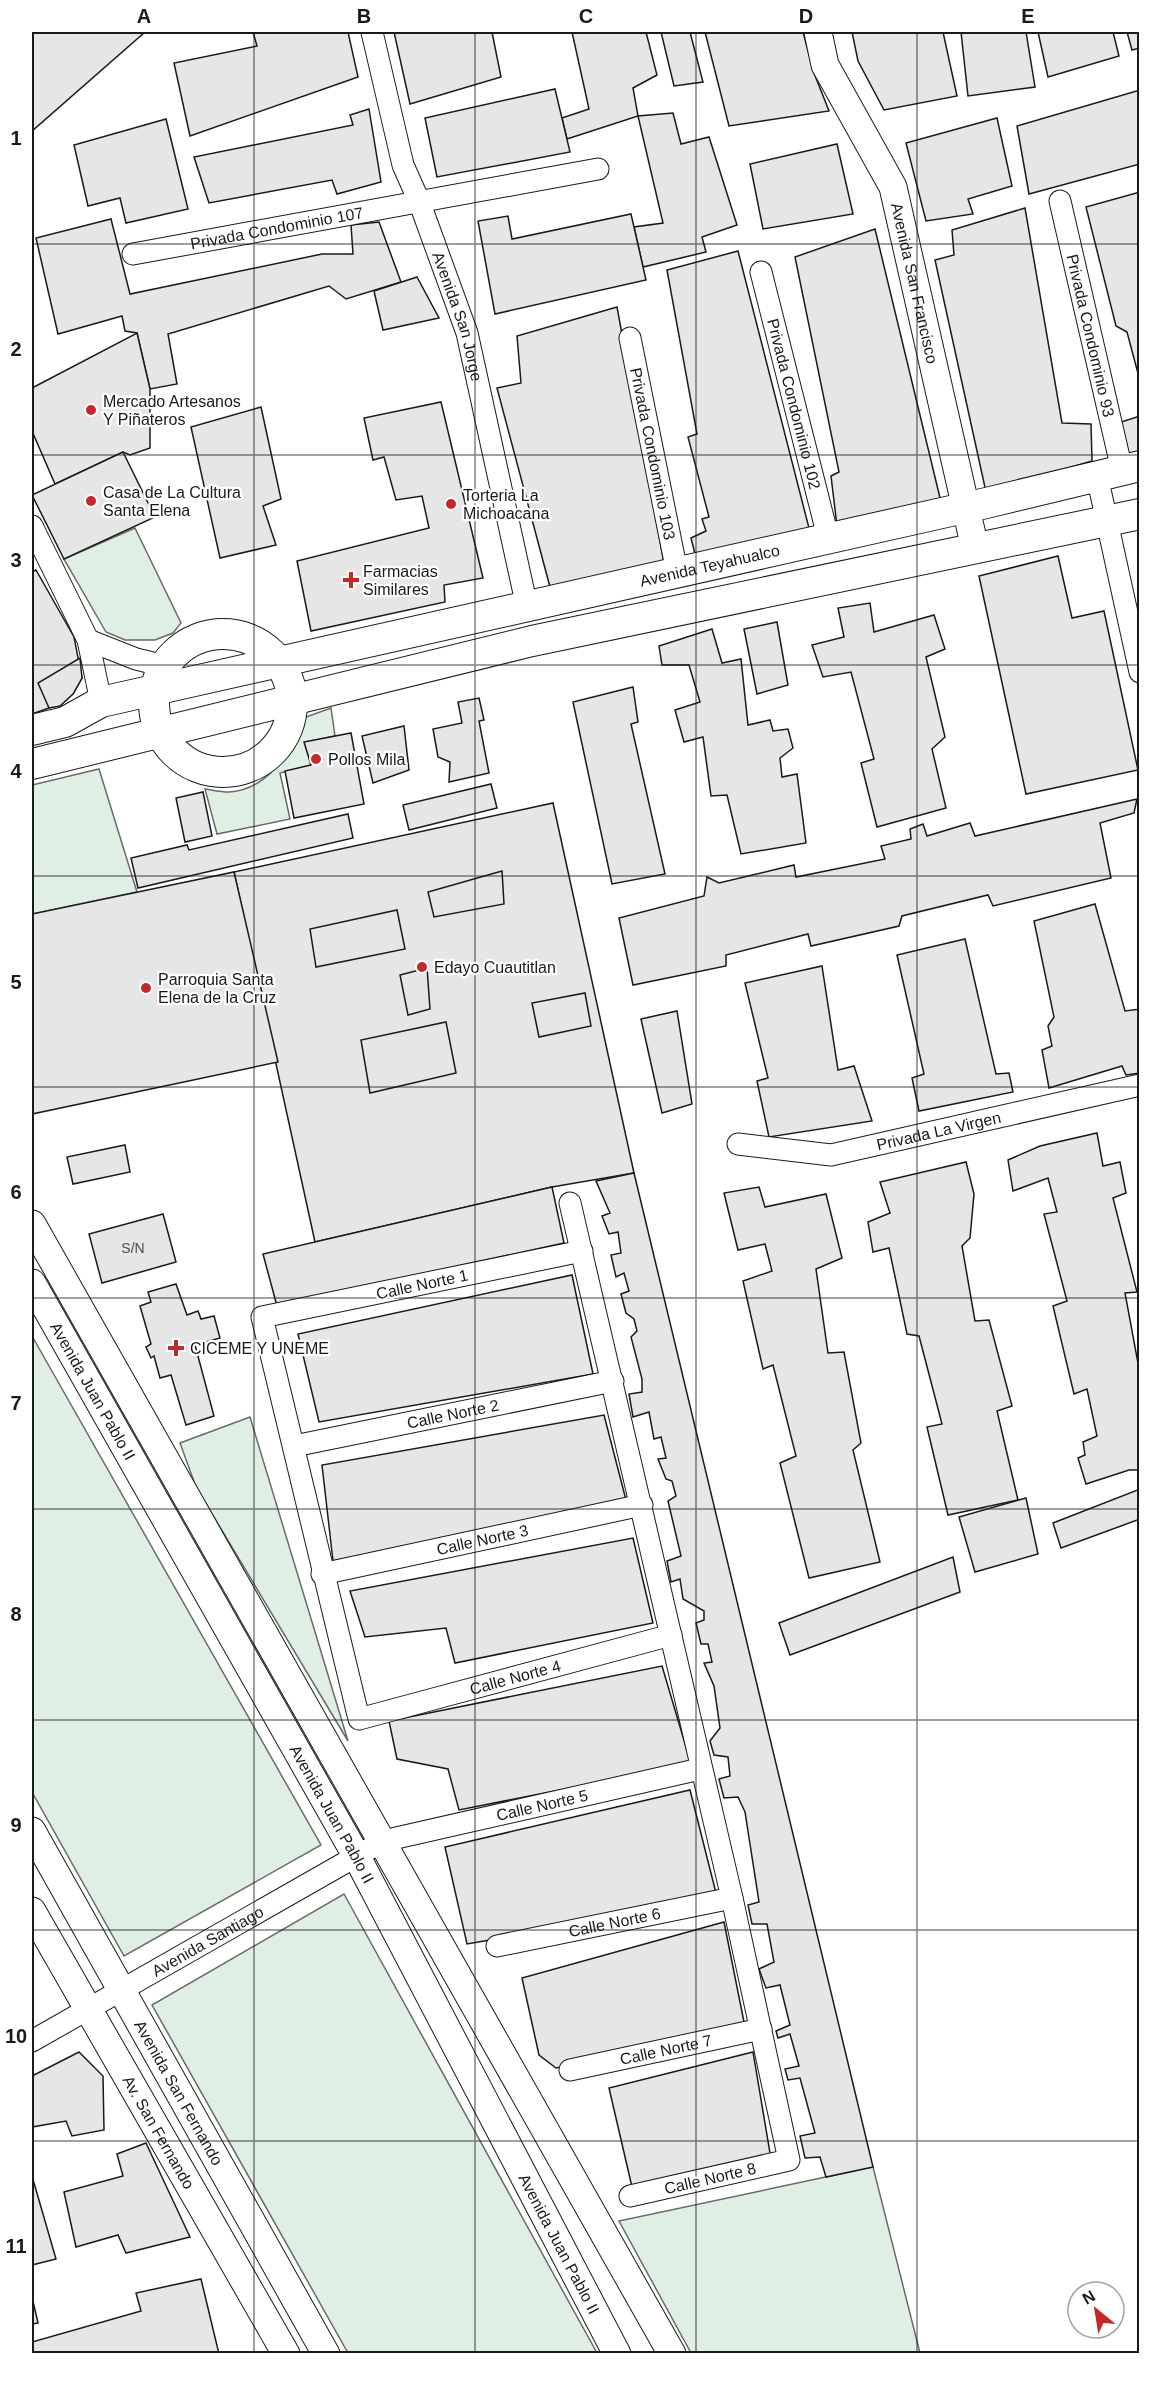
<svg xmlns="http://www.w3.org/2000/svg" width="1171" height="2385" viewBox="0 0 1171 2385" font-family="Arial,sans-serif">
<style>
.green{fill:#e0efe3;stroke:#6a6a6a;stroke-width:1.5}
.building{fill:#e6e6e6;stroke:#1a1a1a;stroke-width:1.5}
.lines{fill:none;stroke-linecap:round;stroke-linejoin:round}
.minor-casing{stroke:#1a1a1a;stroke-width:23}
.tertiary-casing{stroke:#1a1a1a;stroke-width:29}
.secondary-casing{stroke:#1a1a1a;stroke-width:32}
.minor{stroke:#fff;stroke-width:21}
.tertiary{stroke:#fff;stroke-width:27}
.secondary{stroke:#fff;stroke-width:30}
.grid{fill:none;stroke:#1a1a1a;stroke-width:1.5;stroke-opacity:0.55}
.poi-dot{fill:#c62828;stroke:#fff;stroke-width:2}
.labels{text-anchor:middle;stroke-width:4.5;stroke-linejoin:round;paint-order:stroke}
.number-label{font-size:14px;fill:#4d4d4d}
.street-label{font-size:16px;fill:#1a1a1a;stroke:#fff}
.poi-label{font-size:16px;fill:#1a1a1a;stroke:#fff;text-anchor:start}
.neatline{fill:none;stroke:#1a1a1a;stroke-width:2}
.grid-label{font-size:20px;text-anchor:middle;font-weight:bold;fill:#1a1a1a}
</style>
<rect width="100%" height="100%" fill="#fff"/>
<g class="green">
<path d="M 135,528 L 181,623 L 173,633 L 155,640 L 125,640 L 106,632 L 64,559 Z"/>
<path d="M 331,708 L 335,736 L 305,742 L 311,765 L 280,773 L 290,819 L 217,834 L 205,789 C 212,790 221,792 229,792 C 264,790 295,754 295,721 Z"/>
<path d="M 99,769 L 137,892 L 32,914 L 32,785 Z"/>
<path d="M 32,1336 L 321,1845 L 124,1956 L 32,1792 Z"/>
<path d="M 250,1417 L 348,1741 L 196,1487 L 180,1443 Z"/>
<path d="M 344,1894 L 597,2353 L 348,2353 L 152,2005 Z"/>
<path d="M 873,2167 L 920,2353 L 691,2353 L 619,2221 Z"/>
</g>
<g class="building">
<path d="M 35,32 L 145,32 L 32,131 L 32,35 Z"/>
<path d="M 253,32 L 348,32 L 358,77 L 190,136 L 174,63 L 257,46 Z"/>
<path d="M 394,32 L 492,32 L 501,77 L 410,104 Z"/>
<path d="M 572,32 L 646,32 L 657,75 L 633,88 L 638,116 L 567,139 L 562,118 L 589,109 Z"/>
<path d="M 661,32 L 690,32 L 703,82 L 674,86 Z"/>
<path d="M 705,32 L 803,32 L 814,73 L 829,111 L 729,126 Z"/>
<path d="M 852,32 L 943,32 L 957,96 L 884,110 L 858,61 Z"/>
<path d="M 961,32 L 1026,32 L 1035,87 L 968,96 Z"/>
<path d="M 1038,32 L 1113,32 L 1119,56 L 1048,77 Z"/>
<path d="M 1127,32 L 1140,32 L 1140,48 L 1132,50 Z"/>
<path d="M 555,89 L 570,152 L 437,177 L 425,118 Z"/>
<path d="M 1140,90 L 1140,164 L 1029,194 L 1017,126 Z"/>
<path d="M 369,109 L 381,182 L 337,194 L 332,180 L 209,203 L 194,157 L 353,125 L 350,115 Z"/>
<path d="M 673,113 L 681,144 L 709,137 L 737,225 L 702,237 L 706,252 L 643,267 L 634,227 L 663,223 L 638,116 Z"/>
<path d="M 997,118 L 1012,186 L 968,199 L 973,214 L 926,221 L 906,143 Z"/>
<path d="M 166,119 L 188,209 L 126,223 L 120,198 L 88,206 L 74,145 Z"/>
<path d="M 837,144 L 853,214 L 763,229 L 750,164 Z"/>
<path d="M 1140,192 L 1140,381 L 1127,332 L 1116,326 L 1086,207 Z"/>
<path d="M 1025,208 L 1062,423 L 1091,424 L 1092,461 L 986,492 L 935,260 L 954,255 L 952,230 Z"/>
<path d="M 631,214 L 646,280 L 495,314 L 478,221 L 508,216 L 512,239 Z"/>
<path d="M 111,219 L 130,294 L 322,254 L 353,254 L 351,225 L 379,222 L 401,282 L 346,299 L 329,286 L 168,334 L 177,384 L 150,389 L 137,333 L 125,331 L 122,316 L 58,334 L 36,238 Z"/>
<path d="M 875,229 L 941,502 L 837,526 L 831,476 L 839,472 L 795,257 Z"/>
<path d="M 738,251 L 810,532 L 696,558 L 691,538 L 706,531 L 702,519 L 709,517 L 688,437 L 697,434 L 667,270 Z"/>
<path d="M 417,277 L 439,318 L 383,330 L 374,291 Z"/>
<path d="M 617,307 L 664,563 L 550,587 L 497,388 L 521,383 L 517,336 Z"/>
<path d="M 137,333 L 150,389 L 150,448 L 130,455 L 123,452 L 55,484 L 32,431 L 32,388 Z"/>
<path d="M 441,402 L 483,578 L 444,585 L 445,602 L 311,631 L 297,561 L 429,528 L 422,496 L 396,500 L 384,457 L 373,460 L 364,418 Z"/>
<path d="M 261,407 L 281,499 L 263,506 L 276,545 L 220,558 L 191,427 Z"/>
<path d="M 1140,416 L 1140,454 L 1127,458 L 1118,423 Z"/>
<path d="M 123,452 L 155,517 L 64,559 L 32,495 Z"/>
<path d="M 1058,556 L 1072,618 L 1104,611 L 1138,770 L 1026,794 L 979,576 Z"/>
<path d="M 36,570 L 74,637 L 82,678 L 73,694 L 49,708 L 32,714 L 32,572 Z"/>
<path d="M 870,603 L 874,632 L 934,615 L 945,649 L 926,657 L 945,737 L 932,749 L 946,808 L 877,827 L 861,763 L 874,759 L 851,672 L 823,677 L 812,645 L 844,637 L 838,608 Z"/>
<path d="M 777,622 L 788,685 L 757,694 L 744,629 Z"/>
<path d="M 712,629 L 722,663 L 741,659 L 748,725 L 770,720 L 773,731 L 788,729 L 793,748 L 780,758 L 782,777 L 797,774 L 806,843 L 741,854 L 727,795 L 711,796 L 703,737 L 684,742 L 675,710 L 700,702 L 689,665 L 662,665 L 659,646 Z"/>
<path d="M 80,658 L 82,678 L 73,694 L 60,706 L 49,708 L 38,683 Z"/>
<path d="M 633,687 L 638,722 L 631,724 L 665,874 L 612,884 L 573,702 Z"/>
<path d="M 479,698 L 484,720 L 479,721 L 489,773 L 449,782 L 450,762 L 438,757 L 433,729 L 462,723 L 458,702 Z"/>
<path d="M 404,726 L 409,770 L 373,783 L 362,736 Z"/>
<path d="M 351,733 L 364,804 L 294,818 L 285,771 L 311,765 L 304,742 Z"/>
<path d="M 491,784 L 497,808 L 409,830 L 403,805 Z"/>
<path d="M 203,792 L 212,836 L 185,842 L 176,798 Z"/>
<path d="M 1137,799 L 1134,813 L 1100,823 L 1111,878 L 993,906 L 988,895 L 902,916 L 899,926 L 811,946 L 808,934 L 726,955 L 726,966 L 633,985 L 619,918 L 704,896 L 707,877 L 719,883 L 794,865 L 796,877 L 885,859 L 881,846 L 911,839 L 910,829 L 923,824 L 927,836 L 970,823 L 975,836 Z"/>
<path d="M 553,803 L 634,1173 L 552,1187 L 315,1242 L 234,872 Z"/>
<path d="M 348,814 L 353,838 L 138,888 L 131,858 L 187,845 L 189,850 Z"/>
<path d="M 502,871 L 504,904 L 434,917 L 428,892 Z"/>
<path d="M 234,872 L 278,1062 L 32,1114 L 32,914 Z"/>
<path d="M 1095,904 L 1125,1011 L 1140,1009 L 1140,1073 L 1126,1075 L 1122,1066 L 1049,1088 L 1042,1050 L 1052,1046 L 1048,1026 L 1054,1017 L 1034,921 Z"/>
<path d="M 397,910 L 405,949 L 316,967 L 310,929 Z"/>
<path d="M 965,939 L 996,1074 L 1009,1073 L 1013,1092 L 919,1111 L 912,1078 L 924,1074 L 897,955 Z"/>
<path d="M 822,966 L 838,1070 L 854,1066 L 872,1121 L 769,1137 L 757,1081 L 768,1078 L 745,983 Z"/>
<path d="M 427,968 L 430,1009 L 408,1015 L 400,975 Z"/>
<path d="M 585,993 L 591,1026 L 539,1037 L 532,1003 Z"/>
<path d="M 677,1011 L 692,1104 L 662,1113 L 641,1019 Z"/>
<path d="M 446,1022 L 456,1073 L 370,1093 L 361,1040 Z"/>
<path d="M 1097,1133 L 1103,1166 L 1120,1162 L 1126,1193 L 1113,1198 L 1137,1292 L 1125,1293 L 1140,1374 L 1140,1470 L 1129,1470 L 1086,1484 L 1078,1458 L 1085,1455 L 1083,1442 L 1097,1436 L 1087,1389 L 1074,1394 L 1053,1306 L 1067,1301 L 1044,1214 L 1057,1212 L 1048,1178 L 1013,1191 L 1008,1160 L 1040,1146 Z"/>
<path d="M 125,1145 L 130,1172 L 73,1184 L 67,1157 Z"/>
<path d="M 966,1162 L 974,1194 L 970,1238 L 962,1246 L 975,1321 L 989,1320 L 1012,1406 L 997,1411 L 1018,1500 L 948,1515 L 927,1427 L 942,1424 L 919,1336 L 907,1334 L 889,1248 L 873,1252 L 868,1222 L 890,1213 L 880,1182 Z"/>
<path d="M 634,1173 L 873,2167 L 826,2177 L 820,2157 L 805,2158 L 800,2136 L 815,2133 L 800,2078 L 788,2080 L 785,2069 L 799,2066 L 790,2034 L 778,2038 L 776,2031 L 790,2025 L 780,1985 L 766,1988 L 759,1969 L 774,1962 L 767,1924 L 752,1924 L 748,1905 L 759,1902 L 745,1812 L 738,1797 L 724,1798 L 719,1779 L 730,1776 L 728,1757 L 714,1755 L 710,1741 L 720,1728 L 714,1686 L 704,1663 L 712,1662 L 708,1644 L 701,1644 L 696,1623 L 704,1620 L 704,1611 L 683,1599 L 680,1579 L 671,1582 L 667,1561 L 681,1556 L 668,1501 L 676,1496 L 672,1481 L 666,1479 L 658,1459 L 666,1458 L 661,1437 L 654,1439 L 649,1412 L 633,1417 L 629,1394 L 642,1392 L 642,1379 L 631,1337 L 637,1331 L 634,1319 L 626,1313 L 621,1294 L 629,1291 L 624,1273 L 616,1277 L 611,1255 L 621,1253 L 618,1232 L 609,1234 L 602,1216 L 610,1213 L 596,1181 Z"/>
<path d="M 552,1187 L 564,1243 L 277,1306 L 263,1254 Z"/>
<path d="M 759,1187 L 765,1207 L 826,1194 L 842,1258 L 816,1269 L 828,1353 L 844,1352 L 861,1443 L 853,1450 L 880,1562 L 809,1578 L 780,1463 L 796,1456 L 773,1365 L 763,1369 L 743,1281 L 772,1271 L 765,1244 L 738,1250 L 724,1193 Z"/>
<path d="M 163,1214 L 176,1262 L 102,1283 L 89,1234 Z"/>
<path d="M 572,1275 L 593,1374 L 319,1422 L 298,1334 Z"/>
<path d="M 176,1284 L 187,1315 L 198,1311 L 201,1319 L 214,1316 L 220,1338 L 195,1345 L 214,1416 L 186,1425 L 171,1375 L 160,1378 L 154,1356 L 151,1358 L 146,1347 L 151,1344 L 140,1306 L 151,1302 L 148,1292 Z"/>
<path d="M 604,1415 L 626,1500 L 333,1561 L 322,1465 Z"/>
<path d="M 1140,1489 L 1140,1519 L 1061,1548 L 1053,1523 Z"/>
<path d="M 1026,1498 L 1038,1554 L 975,1572 L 959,1517 Z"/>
<path d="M 633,1538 L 653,1623 L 455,1663 L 446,1628 L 365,1637 L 350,1591 Z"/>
<path d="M 953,1557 L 960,1592 L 790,1655 L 779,1623 Z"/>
<path d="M 662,1666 L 691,1764 L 459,1810 L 448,1769 L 397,1759 L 389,1721 Z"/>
<path d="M 690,1790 L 718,1901 L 467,1944 L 445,1847 Z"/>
<path d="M 724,1922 L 746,2032 L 556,2068 L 539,2055 L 522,1978 Z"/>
<path d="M 79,2052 L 103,2076 L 104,2130 L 72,2136 L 66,2121 L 32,2127 L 32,2076 Z"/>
<path d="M 753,2052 L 771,2159 L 632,2187 L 609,2088 Z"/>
<path d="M 146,2143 L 190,2237 L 126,2253 L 118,2235 L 76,2247 L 64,2192 L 123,2176 L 117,2154 Z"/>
<path d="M 32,2176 L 56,2259 L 32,2265 Z"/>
<path d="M 201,2279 L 219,2354 L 32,2354 L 32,2342 L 141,2311 L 136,2293 Z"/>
<path d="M 32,2297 L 38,2323 L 32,2324 Z"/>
</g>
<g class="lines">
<defs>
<g id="minor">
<path id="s1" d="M 372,32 L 403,165 L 419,201 L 467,333 L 527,607"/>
<path id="s2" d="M 1060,201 L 1122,470"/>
<path id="s3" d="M 133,254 L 598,169"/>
<path id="s4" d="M 761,272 L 828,537"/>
<path id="s5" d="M 630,338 L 677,572"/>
<path d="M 1097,476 L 1140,672"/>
<path d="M 32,526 L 88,640 L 101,702"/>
<path d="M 88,640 L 136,659 L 165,666"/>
<path id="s6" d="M 738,1144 L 831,1155 L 1140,1085"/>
<path d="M 570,1203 L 732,1898 L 789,2160 L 630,2196"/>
<path id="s7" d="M 582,1251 L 262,1317 L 359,1719 L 671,1635"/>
<path id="s8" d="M 294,1446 L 613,1381"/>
<path id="s9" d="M 322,1574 L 642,1505"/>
<path id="s10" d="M 497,1946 L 732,1898"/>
<path id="s11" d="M 32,2041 L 383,1841 L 700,1769"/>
<path id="s12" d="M 570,2070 L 761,2029"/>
</g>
<g id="tertiary">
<path id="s13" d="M 818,32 L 825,65 L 893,187 L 975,548"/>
<path d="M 32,1224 L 672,2354"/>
<path id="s14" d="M 32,1283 L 357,1857 L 617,2354"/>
<path id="s15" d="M 32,1831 L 326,2354"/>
<path id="s16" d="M 32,1911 L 286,2354"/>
</g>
<g id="secondary">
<circle cx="223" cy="703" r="69"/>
<path id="s17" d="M 32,730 L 65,722 L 101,702 L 982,504 L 1140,466"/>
<path d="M 32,764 L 532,641 L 1140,514"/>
</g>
</defs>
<use href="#minor" class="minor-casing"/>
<use href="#tertiary" class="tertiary-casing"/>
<use href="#secondary" class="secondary-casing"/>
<use href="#minor" class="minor"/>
<use href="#tertiary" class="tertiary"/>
<use href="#secondary" class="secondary"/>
</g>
<path class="grid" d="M 254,32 L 254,2354M 475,32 L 475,2354M 696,32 L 696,2354M 917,32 L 917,2354M 32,244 L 1140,244M 32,455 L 1140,455M 32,665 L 1140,665M 32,876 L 1140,876M 32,1087 L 1140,1087M 32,1298 L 1140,1298M 32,1509 L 1140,1509M 32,1720 L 1140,1720M 32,1930 L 1140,1930M 32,2141 L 1140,2141"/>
<g class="poi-dot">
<circle cx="91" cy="410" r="6"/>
<circle cx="91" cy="501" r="6"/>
<circle cx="451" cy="504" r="6"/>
<path d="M348 571h6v6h6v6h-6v6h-6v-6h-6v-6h6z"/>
<circle cx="316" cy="759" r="6"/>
<circle cx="422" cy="967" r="6"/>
<circle cx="146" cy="988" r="6"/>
<path d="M173 1339h6v6h6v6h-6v6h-6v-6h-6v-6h6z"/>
</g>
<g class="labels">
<g class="number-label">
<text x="133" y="1253">S/N</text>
</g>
<g class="street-label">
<text dy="6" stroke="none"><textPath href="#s3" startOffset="146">Privada Condominio 107</textPath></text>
<text dy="6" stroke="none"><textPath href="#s13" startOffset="272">Avenida San Francisco</textPath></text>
<text dy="6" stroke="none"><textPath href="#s1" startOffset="298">Avenida San Jorge</textPath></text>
<text dy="6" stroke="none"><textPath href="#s2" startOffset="138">Privada Condominio 93</textPath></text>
<text dy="6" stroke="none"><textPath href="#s4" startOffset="136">Privada Condominio 102</textPath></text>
<text dy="6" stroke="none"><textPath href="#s5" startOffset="118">Privada Condominio 103</textPath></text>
<text dy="6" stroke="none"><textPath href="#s17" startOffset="699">Avenida Teyahualco</textPath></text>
<text dy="6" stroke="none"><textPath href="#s6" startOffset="204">Privada La Virgen</textPath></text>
<text transform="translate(422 1284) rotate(-12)" y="6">Calle Norte 1</text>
<text dy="6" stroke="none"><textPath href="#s14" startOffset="124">Avenida Juan Pablo II</textPath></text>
<text dy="6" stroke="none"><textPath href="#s8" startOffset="162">Calle Norte 2</textPath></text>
<text dy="6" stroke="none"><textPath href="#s9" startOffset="164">Calle Norte 3</textPath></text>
<text dy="6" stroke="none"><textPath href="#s7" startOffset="902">Calle Norte 4</textPath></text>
<text dy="6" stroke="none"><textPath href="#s11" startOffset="567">Calle Norte 5</textPath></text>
<text dy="6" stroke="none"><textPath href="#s14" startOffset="610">Avenida Juan Pablo II</textPath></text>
<text dy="6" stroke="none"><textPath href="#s10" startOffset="120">Calle Norte 6</textPath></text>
<text dy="6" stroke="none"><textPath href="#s11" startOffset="202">Avenida Santiago</textPath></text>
<text dy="6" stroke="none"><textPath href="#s12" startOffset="98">Calle Norte 7</textPath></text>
<text dy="6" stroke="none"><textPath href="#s15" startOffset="300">Avenida San Fernando</textPath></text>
<text dy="6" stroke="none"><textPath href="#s16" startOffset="255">Av. San Fernando</textPath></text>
<text transform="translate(710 2178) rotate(-13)" y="6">Calle Norte 8</text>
<text dy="6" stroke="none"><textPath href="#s14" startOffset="1096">Avenida Juan Pablo II</textPath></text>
</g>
<g class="poi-label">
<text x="103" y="407">Mercado Artesanos<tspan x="103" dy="18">Y Piñateros</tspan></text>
<text x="103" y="498">Casa de La Cultura<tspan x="103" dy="18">Santa Elena</tspan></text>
<text x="463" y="501">Torteria La<tspan x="463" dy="18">Michoacana</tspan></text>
<text x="363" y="577">Farmacias<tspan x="363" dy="18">Similares</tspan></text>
<text x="328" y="765">Pollos Mila</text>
<text x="434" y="973">Edayo Cuautitlan</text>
<text x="158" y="985">Parroquia Santa<tspan x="158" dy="18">Elena de la Cruz</tspan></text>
<text x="190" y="1354">CICEME Y UNEME</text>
</g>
</g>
<rect width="1171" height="2385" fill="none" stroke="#ffffff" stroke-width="66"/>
<g transform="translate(1096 2310) rotate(330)"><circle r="28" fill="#ffffff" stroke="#a3a3a3" stroke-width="1.5"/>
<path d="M0-4.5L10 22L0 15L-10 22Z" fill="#c62828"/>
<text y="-9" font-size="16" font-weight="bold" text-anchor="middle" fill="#1a1a1a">N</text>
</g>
<rect x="33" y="33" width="1105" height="2319" class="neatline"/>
<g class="grid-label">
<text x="144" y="23">A</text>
<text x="364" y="23">B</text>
<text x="586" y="23">C</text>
<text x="806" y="23">D</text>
<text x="1028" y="23">E</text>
<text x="16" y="145">1</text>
<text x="16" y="356">2</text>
<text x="16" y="567">3</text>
<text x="16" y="778">4</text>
<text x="16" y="989">5</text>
<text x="16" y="1199">6</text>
<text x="16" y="1410">7</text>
<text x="16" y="1621">8</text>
<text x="16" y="1832">9</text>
<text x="16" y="2043">10</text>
<text x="16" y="2253">11</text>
</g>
</svg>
